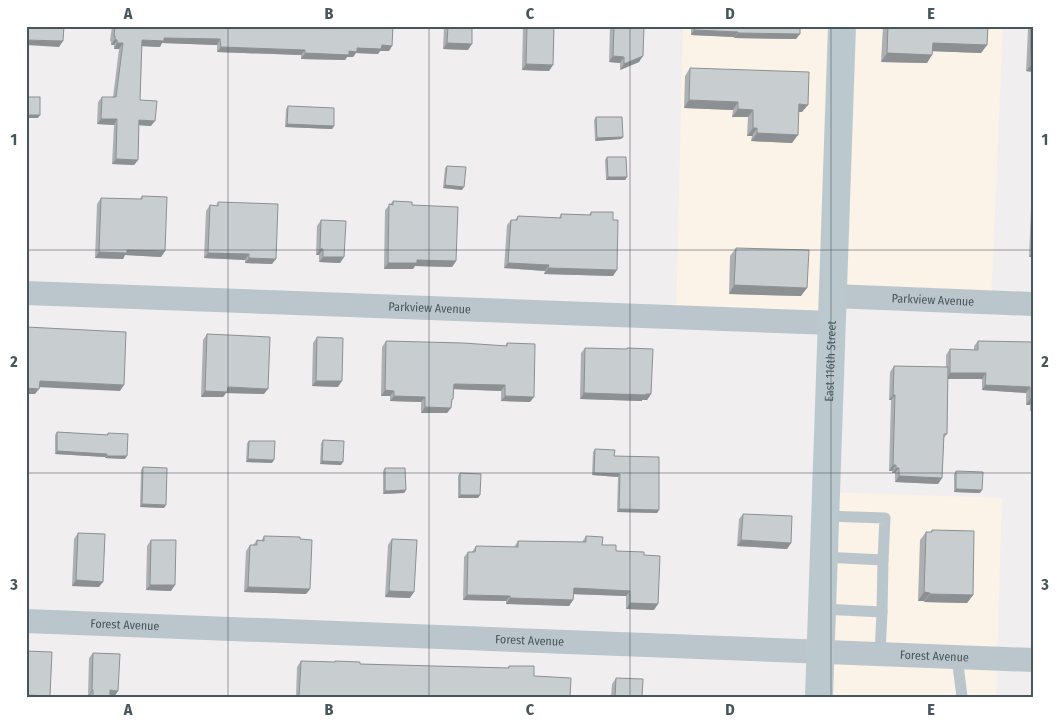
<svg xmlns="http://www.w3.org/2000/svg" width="1059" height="723" viewBox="0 0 1059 723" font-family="'Fira Sans Condensed',sans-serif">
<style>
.commercial{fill:#fbf2e8}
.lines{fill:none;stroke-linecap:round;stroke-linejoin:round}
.lane{stroke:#bac6cb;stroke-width:11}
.street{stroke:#bac6cb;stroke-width:24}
.secondary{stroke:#bbc9cf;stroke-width:28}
.wall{fill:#acb0b3}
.shaded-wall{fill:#8c9092}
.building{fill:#c8cdd0;stroke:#8c9092}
.grid{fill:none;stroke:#47565b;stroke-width:1;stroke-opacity:0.55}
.labels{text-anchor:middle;stroke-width:5;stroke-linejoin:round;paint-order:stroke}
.street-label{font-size:12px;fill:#47565b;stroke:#fff}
.neatline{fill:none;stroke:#47565b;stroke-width:2}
.grid-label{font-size:16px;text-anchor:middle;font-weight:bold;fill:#47565b}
</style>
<rect width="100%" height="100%" fill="#f1eeef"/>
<g class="commercial">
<path d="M 683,26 L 1003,26 L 991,303 L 833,297 L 832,323 L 676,317 Z"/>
<path d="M 826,492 L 1002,498 L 996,697 L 819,697 Z"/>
</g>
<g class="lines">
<g class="lane">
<path d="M 825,516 L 885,518 L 883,560"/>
<path d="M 822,609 L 882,612 L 883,560 L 823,557"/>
<path d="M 880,654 L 882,612"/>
<path d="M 957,657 L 962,697"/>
</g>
<g class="street">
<path id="s1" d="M 26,293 L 832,323"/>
<path id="s2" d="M 833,296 L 1033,304"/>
<path id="s3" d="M 26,621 L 1033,660"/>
</g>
<path class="secondary" id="s4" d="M 819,697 L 842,26"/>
</g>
<g class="wall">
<path d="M 112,26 L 393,26 L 392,46 L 389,51 L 380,51 L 378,54 L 356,53 L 353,57 L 347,57 L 345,60 L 301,59 L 301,55 L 217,52 L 217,45 L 162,43 L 160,47 L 142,46 L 140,100 L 151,126 L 139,125 L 138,160 L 134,165 L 112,164 L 114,125 L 97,124 L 98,102 L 102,97 L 113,97 L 119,49 L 114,49 L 114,45 L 111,45 L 111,41 L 110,41 Z"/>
<path d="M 444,26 L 472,26 L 468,50 L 443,49 Z"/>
<path d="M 523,26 L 554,26 L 553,65 L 549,71 L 522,70 Z"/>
<path d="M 610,26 L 644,26 L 639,62 L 620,70 L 620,63 L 609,62 Z"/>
<path d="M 691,26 L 800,26 L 796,39 L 734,38 L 734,37 L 691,35 Z"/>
<path d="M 883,26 L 988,26 L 987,45 L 981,53 L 932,51 L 927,63 L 881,62 Z"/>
<path d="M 1029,26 L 1033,26 L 1033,72 L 1026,71 L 1028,29 Z"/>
<path d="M 690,68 L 802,112 L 798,112 L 792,143 L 751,141 L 752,136 L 747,136 L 748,117 L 732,117 L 733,110 L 684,108 L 685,76 Z"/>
<path d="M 288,106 L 334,126 L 332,129 L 285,127 L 286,109 Z"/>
<path d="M 596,117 L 623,137 L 621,139 L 595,141 L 594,120 Z"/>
<path d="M 607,157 L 627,177 L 625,180 L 606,180 L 605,160 Z"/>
<path d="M 447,166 L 462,190 L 443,188 L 445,168 Z"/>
<path d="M 142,196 L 165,251 L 161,257 L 125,255 L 123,259 L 95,258 L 97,204 L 101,198 L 140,199 Z"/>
<path d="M 393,201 L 412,205 L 456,261 L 452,267 L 415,266 L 413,269 L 384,269 L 385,210 Z"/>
<path d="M 218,202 L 272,264 L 245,263 L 245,260 L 204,258 L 206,211 L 210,205 L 216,206 Z"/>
<path d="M 1033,205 L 1033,257 L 1029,257 L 1031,208 Z"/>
<path d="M 591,212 L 613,276 L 544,274 L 545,271 L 504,268 L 507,225 L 511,220 L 515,220 L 518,216 L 559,218 L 561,214 L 589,215 Z"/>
<path d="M 321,220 L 344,257 L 340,263 L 319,262 L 319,255 L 316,255 L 317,226 Z"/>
<path d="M 736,248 L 801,296 L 729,294 L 730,256 Z"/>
<path d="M 207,334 L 264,394 L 226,393 L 223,397 L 201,397 L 203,340 Z"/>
<path d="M 317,337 L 338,387 L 312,386 L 313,343 Z"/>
<path d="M 386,341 L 505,346 L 507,343 L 530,402 L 501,401 L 501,391 L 454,389 L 453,399 L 451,402 L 451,408 L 447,413 L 421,413 L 421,402 L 390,401 L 390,396 L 381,396 L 382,347 Z"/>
<path d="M 978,341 L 1033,342 L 1033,411 L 1030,411 L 1030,405 L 1026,405 L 1026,393 L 982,390 L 982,379 L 948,379 L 947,434 L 944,438 L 942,478 L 938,484 L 895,482 L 895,473 L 892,473 L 892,471 L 889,471 L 891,400 L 889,400 L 890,372 L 894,366 L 946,367 L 946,355 L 950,349 L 974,350 L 974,346 Z"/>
<path d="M 585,348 L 626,349 L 627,348 L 651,394 L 647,400 L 642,400 L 642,401 L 580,399 L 581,353 Z"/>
<path d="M 57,432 L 107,435 L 108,433 L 125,459 L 105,458 L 105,457 L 55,454 L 55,435 Z"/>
<path d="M 323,440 L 341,465 L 320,464 L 321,443 Z"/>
<path d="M 249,441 L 272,463 L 246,462 L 247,443 Z"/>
<path d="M 595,449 L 614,456 L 659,510 L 657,513 L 617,512 L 618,477 L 592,475 L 593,452 Z"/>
<path d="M 143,467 L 164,508 L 140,507 L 141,470 Z"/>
<path d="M 385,468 L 406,490 L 404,493 L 383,494 L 383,471 Z"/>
<path d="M 956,471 L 980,493 L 954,492 L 954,474 Z"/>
<path d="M 460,473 L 480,495 L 478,498 L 458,498 L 458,476 Z"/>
<path d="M 743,514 L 791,543 L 787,549 L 737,546 L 739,519 Z"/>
<path d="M 932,530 L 973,595 L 967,603 L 924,602 L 924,601 L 918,601 L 920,540 L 926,532 L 931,532 Z"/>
<path d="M 78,533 L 99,587 L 72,586 L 74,539 Z"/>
<path d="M 264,536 L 310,589 L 306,594 L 244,592 L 246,551 L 250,545 L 253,545 L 257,540 L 261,541 Z"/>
<path d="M 586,536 L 616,551 L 644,555 L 654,610 L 626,609 L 626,596 L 574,594 L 573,600 L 569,606 L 506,604 L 506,601 L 463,600 L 464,557 L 468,552 L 472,552 L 476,546 L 514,547 L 518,541 L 582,542 Z"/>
<path d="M 392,539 L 410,598 L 385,597 L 388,545 Z"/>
<path d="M 151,540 L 171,591 L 146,590 L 147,546 Z"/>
<path d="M 93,653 L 118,691 L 114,697 L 89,697 L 89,696 L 88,696 L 89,658 Z"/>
<path d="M 301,661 L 334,662 L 335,661 L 360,664 L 508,668 L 509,666 L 534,676 L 570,697 L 296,697 L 297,667 Z"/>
<path d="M 616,678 L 642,697 L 611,697 L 612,684 Z"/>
</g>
<g class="shaded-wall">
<path d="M 694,30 L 738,32 L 734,37 L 691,35 Z"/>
<path d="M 738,33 L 800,34 L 796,39 L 734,38 Z"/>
<path d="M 164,38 L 220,39 L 217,45 L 162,43 L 160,47 L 138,46 L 142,40 Z"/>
<path d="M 115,39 L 117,40 L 114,45 L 111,45 Z"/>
<path d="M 26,40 L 63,41 L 59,47 L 26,45 Z"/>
<path d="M 117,43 L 123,43 L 119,49 L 114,49 Z"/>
<path d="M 447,43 L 472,44 L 468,50 L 443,49 Z"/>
<path d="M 933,43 L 987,45 L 981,53 L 927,51 Z"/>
<path d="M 382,45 L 392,46 L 389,51 L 380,51 L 378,54 L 356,53 L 353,57 L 347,57 L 345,60 L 301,59 L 305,53 L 349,51 L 357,48 Z"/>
<path d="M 221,47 L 305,50 L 301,55 L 217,52 Z"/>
<path d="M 887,53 L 932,55 L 927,63 L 881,62 Z"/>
<path d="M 613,56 L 624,57 L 620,63 L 609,62 Z"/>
<path d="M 643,56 L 639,62 L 620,70 L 624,64 Z"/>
<path d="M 526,64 L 553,65 L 549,71 L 522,70 Z"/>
<path d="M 1030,66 L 1033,66 L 1033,72 L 1026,71 Z"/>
<path d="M 689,100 L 738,102 L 733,110 L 684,108 Z"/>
<path d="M 799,104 L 808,105 L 802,112 L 793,112 Z"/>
<path d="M 738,109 L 753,110 L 748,117 L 732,117 Z"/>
<path d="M 26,115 L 40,115 L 38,118 L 26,118 Z"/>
<path d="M 101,119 L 117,119 L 114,125 L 97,124 Z"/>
<path d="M 139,120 L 155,121 L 151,126 L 135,125 Z"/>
<path d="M 287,124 L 334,126 L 332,129 L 285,127 Z"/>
<path d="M 753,128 L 757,128 L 752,136 L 747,136 Z"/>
<path d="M 757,133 L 798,135 L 792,143 L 751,141 Z"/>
<path d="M 623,137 L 621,139 L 595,141 L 597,138 Z"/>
<path d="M 116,159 L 138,160 L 134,165 L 112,164 Z"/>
<path d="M 608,177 L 627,177 L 625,180 L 606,180 Z"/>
<path d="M 445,185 L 464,187 L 462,190 L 443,188 Z"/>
<path d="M 320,249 L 323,249 L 319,255 L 316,255 Z"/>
<path d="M 127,250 L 165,251 L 161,257 L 125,255 L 123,259 L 95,258 L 99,252 Z"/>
<path d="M 1033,251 L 1033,257 L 1029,257 Z"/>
<path d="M 208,253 L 249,254 L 245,260 L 204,258 Z"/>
<path d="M 323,257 L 344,257 L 340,263 L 319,262 Z"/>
<path d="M 249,258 L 276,259 L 272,264 L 245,263 Z"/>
<path d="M 417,260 L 456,261 L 452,267 L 415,266 L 413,269 L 384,269 L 388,263 Z"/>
<path d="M 508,263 L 549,265 L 545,271 L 504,268 Z"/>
<path d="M 548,268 L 617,270 L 613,276 L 544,274 Z"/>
<path d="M 734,285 L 807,288 L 801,296 L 729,294 Z"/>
<path d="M 950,373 L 986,373 L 982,379 L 946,379 Z"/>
<path d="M 40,381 L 124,385 L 120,391 L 36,387 Z"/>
<path d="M 316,381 L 342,381 L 338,387 L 312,386 Z"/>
<path d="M 454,384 L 505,385 L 501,391 L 450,389 Z"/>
<path d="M 985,385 L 1030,387 L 1026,393 L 982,390 Z"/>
<path d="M 228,387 L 268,389 L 264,394 L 226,393 L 223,397 L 201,397 L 205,391 Z"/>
<path d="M 26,388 L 39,389 L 35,394 L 26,394 Z"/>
<path d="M 385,390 L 394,391 L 390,396 L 381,396 Z"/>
<path d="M 584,393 L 646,394 L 651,394 L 647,400 L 642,400 L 642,401 L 580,399 Z"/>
<path d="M 893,395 L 895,395 L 891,400 L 889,400 Z"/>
<path d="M 394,396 L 425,397 L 421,402 L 390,401 Z"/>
<path d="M 505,396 L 534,397 L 530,402 L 501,401 Z"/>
<path d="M 1030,399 L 1033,399 L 1033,401 L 1030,405 L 1026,405 Z"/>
<path d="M 425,407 L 451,408 L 447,413 L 421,413 Z"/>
<path d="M 57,451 L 107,454 L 105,457 L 55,454 Z"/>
<path d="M 107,456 L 127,456 L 125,459 L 105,458 Z"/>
<path d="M 248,459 L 274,460 L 272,463 L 246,462 Z"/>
<path d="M 322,461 L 343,462 L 341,465 L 320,464 Z"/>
<path d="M 893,465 L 896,465 L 892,471 L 889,471 Z"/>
<path d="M 896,468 L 899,468 L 895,473 L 892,473 Z"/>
<path d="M 594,473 L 620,474 L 618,477 L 592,475 Z"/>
<path d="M 899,476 L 942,478 L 938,484 L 895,482 Z"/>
<path d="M 956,489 L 982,490 L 980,493 L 954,492 Z"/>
<path d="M 406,490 L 404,493 L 383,494 L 385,491 Z"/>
<path d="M 460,495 L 480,495 L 478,498 L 458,498 Z"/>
<path d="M 142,504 L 166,505 L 164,508 L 140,507 Z"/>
<path d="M 619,509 L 659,510 L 657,513 L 617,512 Z"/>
<path d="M 741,540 L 791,543 L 787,549 L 737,546 Z"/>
<path d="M 76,580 L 103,582 L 99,587 L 72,586 Z"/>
<path d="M 150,585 L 175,585 L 171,591 L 146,590 Z"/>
<path d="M 248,587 L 310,589 L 306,594 L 244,592 Z"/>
<path d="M 574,588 L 630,591 L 626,596 L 570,594 Z"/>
<path d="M 389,591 L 414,592 L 410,598 L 385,597 Z"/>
<path d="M 924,592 L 930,593 L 924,601 L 918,601 Z"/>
<path d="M 930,594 L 973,595 L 967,603 L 924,602 Z"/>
<path d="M 467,595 L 510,596 L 506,601 L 463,600 Z"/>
<path d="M 510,598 L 573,600 L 569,606 L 506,604 Z"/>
<path d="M 630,603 L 658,604 L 654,610 L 626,609 Z"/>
<path d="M 92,690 L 93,690 L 89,696 L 88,696 Z"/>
<path d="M 110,690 L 118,691 L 114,697 L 106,696 Z"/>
<path d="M 26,695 L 50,696 L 26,697 Z"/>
</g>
<g class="building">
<path d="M 26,26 L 64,26 L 63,41 L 26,40 Z"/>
<path d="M 115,26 L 393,26 L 392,46 L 382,45 L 381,49 L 357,48 L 357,52 L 349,51 L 349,55 L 305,53 L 305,50 L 221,47 L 220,39 L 164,38 L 164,41 L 142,40 L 140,100 L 157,101 L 155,121 L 139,120 L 138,160 L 116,159 L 117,119 L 101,119 L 102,97 L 116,97 L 123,43 L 117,43 L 117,40 L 115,39 L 115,36 L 114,36 Z"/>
<path d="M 448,26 L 472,26 L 472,44 L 447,43 Z"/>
<path d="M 527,26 L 554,26 L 553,65 L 526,64 Z"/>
<path d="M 614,26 L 644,26 L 643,56 L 624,64 L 624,57 L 613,56 Z"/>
<path d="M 694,26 L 800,26 L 800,34 L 738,33 L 738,32 L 694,30 Z"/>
<path d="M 888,26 L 988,26 L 987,45 L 933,43 L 932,55 L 887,53 Z"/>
<path d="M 1031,26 L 1033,26 L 1033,66 L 1030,66 Z"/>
<path d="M 690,68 L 809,72 L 808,105 L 799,104 L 798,135 L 757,133 L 757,128 L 753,128 L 753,110 L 738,109 L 738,102 L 689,100 Z"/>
<rect x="26" y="97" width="14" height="18"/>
<path d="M 288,106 L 334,108 L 334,126 L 287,124 Z"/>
<path d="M 596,117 L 622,117 L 623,137 L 597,138 Z"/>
<path d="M 607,157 L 626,157 L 627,177 L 608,177 Z"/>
<path d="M 447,166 L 466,167 L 464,187 L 445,185 Z"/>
<path d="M 142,196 L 167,197 L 165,251 L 127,250 L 127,253 L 99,252 L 101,198 L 142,199 Z"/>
<path d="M 393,201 L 412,202 L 412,205 L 458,207 L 456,261 L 417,260 L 417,263 L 388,263 L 389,204 L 393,205 Z"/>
<path d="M 218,202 L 278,204 L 276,259 L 249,258 L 249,254 L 208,253 L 210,205 L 218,206 Z"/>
<path d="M 591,212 L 613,212 L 613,220 L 618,220 L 617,270 L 548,268 L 549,265 L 508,263 L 511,220 L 517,220 L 518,216 L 561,218 L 561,214 L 591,215 Z"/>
<path d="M 321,220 L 346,221 L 344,257 L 323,257 L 323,249 L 320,249 Z"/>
<path d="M 736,248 L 809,250 L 807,288 L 734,285 Z"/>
<path d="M 26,327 L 126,332 L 124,385 L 40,381 L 39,389 L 26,388 Z"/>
<path d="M 207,334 L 270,337 L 268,389 L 228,387 L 227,392 L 205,391 Z"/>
<path d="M 317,337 L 343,338 L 342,381 L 316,381 Z"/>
<path d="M 386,341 L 463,343 L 507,346 L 507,343 L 535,344 L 534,397 L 505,396 L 505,385 L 454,384 L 453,399 L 452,399 L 451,408 L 425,407 L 425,397 L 394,396 L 394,391 L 385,390 Z"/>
<path d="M 978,341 L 1033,342 L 1033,399 L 1030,399 L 1030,387 L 985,385 L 986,373 L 950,373 L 950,349 L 978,350 Z"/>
<path d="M 585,348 L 627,349 L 627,348 L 653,349 L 651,394 L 646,394 L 646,395 L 584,393 Z"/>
<path d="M 894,366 L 948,367 L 947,434 L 944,434 L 942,478 L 899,476 L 899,468 L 896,468 L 896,465 L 893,465 L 895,395 L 893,395 Z"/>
<path d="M 57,432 L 108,435 L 108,433 L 128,434 L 127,456 L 107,456 L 107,454 L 57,451 Z"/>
<path d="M 323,440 L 344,441 L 343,462 L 322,461 Z"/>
<path d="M 249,441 L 275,441 L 274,460 L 248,459 Z"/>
<path d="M 595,449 L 615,450 L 614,456 L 659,457 L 659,510 L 619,509 L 620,474 L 594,473 Z"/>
<path d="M 143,467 L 167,468 L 166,505 L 142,504 Z"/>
<path d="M 385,468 L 405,468 L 406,490 L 385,491 Z"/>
<path d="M 956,471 L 983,472 L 982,490 L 956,489 Z"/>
<path d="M 460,473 L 481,474 L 480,495 L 460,495 Z"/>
<path d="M 743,514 L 792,516 L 791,543 L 741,540 Z"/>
<path d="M 932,530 L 974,531 L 973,595 L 930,594 L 930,593 L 924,592 L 926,532 L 932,532 Z"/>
<path d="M 78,533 L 105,534 L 103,582 L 76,580 Z"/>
<path d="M 264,536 L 300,537 L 300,539 L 312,540 L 310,589 L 248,587 L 250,545 L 257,545 L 257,540 L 264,541 Z"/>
<path d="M 586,536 L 603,537 L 602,545 L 616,545 L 616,551 L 644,552 L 644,555 L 660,556 L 658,604 L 630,603 L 630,591 L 574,588 L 573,600 L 510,598 L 510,596 L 467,595 L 468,552 L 475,552 L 476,546 L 518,547 L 518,541 L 586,542 Z"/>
<path d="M 392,539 L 417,540 L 414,592 L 389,591 Z"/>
<path d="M 151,540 L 176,540 L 175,585 L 150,585 Z"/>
<path d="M 26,651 L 52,652 L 50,696 L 26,695 Z"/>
<path d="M 93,653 L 120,654 L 118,691 L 110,690 L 110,697 L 93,697 L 93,690 L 92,690 Z"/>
<path d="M 301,661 L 335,662 L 335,661 L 360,662 L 360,664 L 509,668 L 509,666 L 534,666 L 534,676 L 571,678 L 570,697 L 299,697 Z"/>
<path d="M 616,678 L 643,679 L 642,697 L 615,697 Z"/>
</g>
<path class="grid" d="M 228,26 L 228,697M 429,26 L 429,697M 630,26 L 630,697M 831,26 L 831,697M 26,250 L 1033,250M 26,473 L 1033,473"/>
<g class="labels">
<g class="street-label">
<text dy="4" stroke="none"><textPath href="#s2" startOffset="100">Parkview Avenue</textPath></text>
<text dy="4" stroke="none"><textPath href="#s1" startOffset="404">Parkview Avenue</textPath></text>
<text dy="4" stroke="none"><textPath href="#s4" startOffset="336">East 116th Street</textPath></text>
<text dy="4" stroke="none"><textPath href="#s3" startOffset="99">Forest Avenue</textPath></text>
<text dy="4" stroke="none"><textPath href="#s3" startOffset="504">Forest Avenue</textPath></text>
<text dy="4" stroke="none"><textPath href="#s3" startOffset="909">Forest Avenue</textPath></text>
</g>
</g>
<rect width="1059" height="723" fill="none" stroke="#ffffff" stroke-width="55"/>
<rect x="28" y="28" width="1004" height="668" class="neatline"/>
<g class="grid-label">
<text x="128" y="19">A</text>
<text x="329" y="19">B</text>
<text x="530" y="19">C</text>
<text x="730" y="19">D</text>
<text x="931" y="19">E</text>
<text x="14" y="145">1</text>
<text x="1045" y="145">1</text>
<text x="14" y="367">2</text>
<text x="1045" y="367">2</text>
<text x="14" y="590">3</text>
<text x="1045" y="590">3</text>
<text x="128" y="715">A</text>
<text x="329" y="715">B</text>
<text x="530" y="715">C</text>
<text x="730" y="715">D</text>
<text x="931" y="715">E</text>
</g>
</svg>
